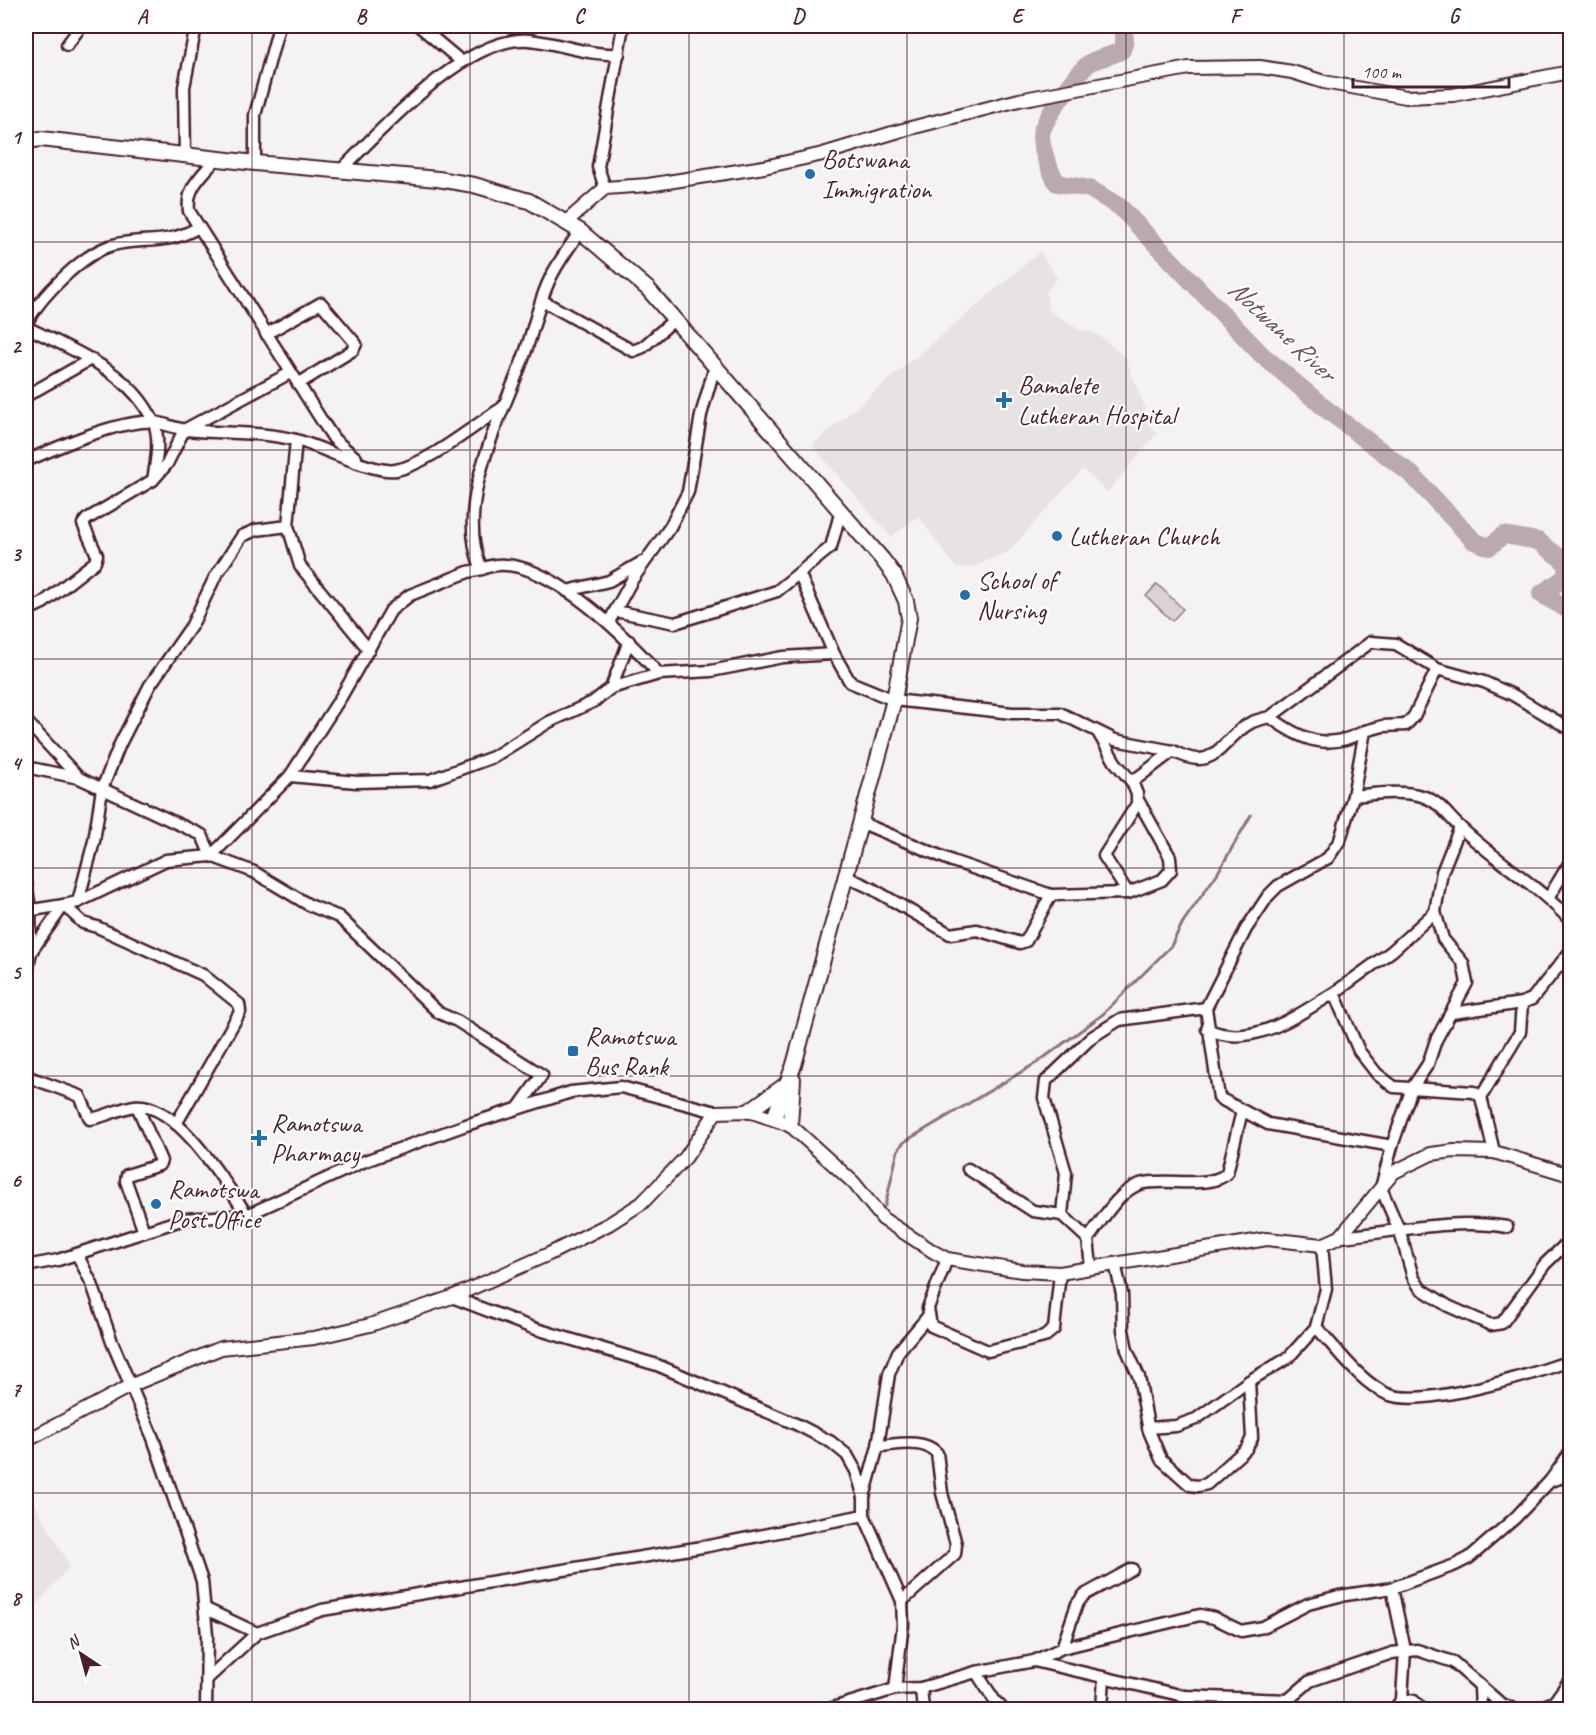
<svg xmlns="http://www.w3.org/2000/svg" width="1596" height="1735" viewBox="0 0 1596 1735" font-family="Caveat,sans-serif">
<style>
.built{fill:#e7e2e3}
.park{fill:#dbd2d5;stroke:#927880;stroke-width:1.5}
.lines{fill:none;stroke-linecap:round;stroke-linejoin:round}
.stream{stroke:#8d727a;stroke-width:3}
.river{stroke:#baa9ae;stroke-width:18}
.minor-casing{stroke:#4a1f2b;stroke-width:15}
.tertiary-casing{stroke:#4a1f2b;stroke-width:16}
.secondary-casing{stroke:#4a1f2b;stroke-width:18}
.minor{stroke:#fff;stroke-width:10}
.tertiary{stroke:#fff;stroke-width:12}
.secondary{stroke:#fff;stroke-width:14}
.grid{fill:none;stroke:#4a1f2b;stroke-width:1.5;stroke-opacity:0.55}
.poi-dot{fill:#1f6fb2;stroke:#fff;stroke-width:2}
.labels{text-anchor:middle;stroke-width:4.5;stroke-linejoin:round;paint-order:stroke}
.poi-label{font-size:26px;fill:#4a1f2b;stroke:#fff;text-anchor:start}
.water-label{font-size:27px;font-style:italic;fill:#714f59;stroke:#fff}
.neatline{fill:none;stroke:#4a1f2b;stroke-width:2}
.grid-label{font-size:20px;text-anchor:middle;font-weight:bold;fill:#4a1f2b}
</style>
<rect width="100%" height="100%" fill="#f4f2f2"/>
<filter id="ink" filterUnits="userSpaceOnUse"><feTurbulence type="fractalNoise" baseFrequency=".0167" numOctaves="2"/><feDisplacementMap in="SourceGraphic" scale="12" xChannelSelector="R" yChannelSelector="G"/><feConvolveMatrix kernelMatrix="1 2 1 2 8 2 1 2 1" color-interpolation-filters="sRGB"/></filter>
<g filter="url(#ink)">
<g class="built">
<path d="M 1040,252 L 1057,278 L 1046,292 L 1048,308 L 1056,316 L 1078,329 L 1097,334 L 1125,357 L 1146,410 L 1141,417 L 1157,433 L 1108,492 L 1083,469 L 1009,551 L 973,567 L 956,568 L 918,516 L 891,537 L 812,445 Z"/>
<path d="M 26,1489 L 70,1566 L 26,1617 Z"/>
</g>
<path class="park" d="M 1157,584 L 1183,609 L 1172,621 L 1146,596 Z"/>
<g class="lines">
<path class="stream" d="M 885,1206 L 898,1150 L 904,1142 L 1038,1062 L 1102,1015 L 1171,946 L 1183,922 L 1217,874 L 1251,815"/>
<path class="river" d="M 1121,26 L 1125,39 L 1122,50 C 1112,56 1101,57 1091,62 C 1079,70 1042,121 1041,135 C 1041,149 1050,171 1057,183 L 1090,189 L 1120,207 L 1262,355 L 1326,409 L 1411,474 L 1474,541 L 1489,547 L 1504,535 L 1538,541 L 1567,563 L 1566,577 L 1541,594 L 1570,611"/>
<defs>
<g id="minor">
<path d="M 419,26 L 462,62"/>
<path d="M 67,45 L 81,26"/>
<path d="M 185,155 L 184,87 L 196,26"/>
<path d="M 216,159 C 201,177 186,187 189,211 L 322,421 L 334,439 L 356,458"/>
<path d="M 255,163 L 255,115 L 279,26"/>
<path d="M 342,169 C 383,128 467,35 529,40 C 560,43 588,56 619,54"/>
<path d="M 605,188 L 598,167 L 623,26"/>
<path d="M 543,301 L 633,351 L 643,347 L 675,319"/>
<path d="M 26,324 C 40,297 83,253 113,245 C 144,237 166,246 197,228"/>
<path d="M 26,327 C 71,349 130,371 153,421 C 161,437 156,463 153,480"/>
<path d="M 266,334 L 321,303 L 356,344 L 353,350 L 298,384"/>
<path d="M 26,396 L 91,359"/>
<path d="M 296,440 L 288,526 L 300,566 L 369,650"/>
<path d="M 26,461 C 58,447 108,425 142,422 C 159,420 171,428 187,430 C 223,434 260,431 296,440 C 320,446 374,474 396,470 C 428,464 473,426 502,408"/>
<path d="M 482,569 C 535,544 626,637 659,674"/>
<path d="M 799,573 L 834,654 L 850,682 L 894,700 L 1012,713 L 1060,713 L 1115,740 L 1173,751"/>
<path d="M 567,591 L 609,581 L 642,562"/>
<path d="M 26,611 L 43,603 L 95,562 L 97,555 L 83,524 L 87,519 L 153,480 L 167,464 L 184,430 L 290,373"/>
<path d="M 615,611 L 675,623 L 777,591 L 831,547 L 841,510"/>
<path d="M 609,622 L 632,580 L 670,527 L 688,492 L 701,415 L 715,366"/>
<path d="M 611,688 L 629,641"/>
<path d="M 1270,717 C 1302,741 1328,751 1365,731"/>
<path d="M 26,721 L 79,778"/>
<path d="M 1099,734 L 1115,762 L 1132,782"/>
<path d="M 26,767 L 79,778 L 202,835 L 211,856 L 254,872 L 309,905 L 339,917 L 439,1013 L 457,1021 L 542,1075 L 519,1107"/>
<path d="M 290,776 L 357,782 L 430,780 L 493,757 L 549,722 L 593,702 L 611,688 L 659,674 L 711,671 L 783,657 L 834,654"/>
<path d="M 1353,796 C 1375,794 1400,790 1422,796 C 1441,802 1447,816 1461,828 C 1496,861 1536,884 1570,920"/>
<path d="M 860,822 L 952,861 L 1051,895 L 1128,893 L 1162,880 L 1171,870 L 1170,857 L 1138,800"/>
<path d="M 845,876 L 871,888 L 950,934 L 977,930 L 1020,943 L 1026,941 L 1051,895"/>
<path d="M 26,882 L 30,909 L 31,952"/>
<path d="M 1128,893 L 1104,856 L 1137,804 L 1137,794 L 1132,782 L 1173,751 C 1218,775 1219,739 1252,722 C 1258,720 1265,718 1270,717 L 1371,642 L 1396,644 L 1437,669 L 1484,682 L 1513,695 L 1570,729"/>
<path d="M 1549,897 L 1570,862"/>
<path d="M 78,902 L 94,841 L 102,789 L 120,744 L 150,685 L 192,625 L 215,577 L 242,536 L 256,530 L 288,526"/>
<path d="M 26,911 L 64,905 L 83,923 L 97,927 L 203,975 L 239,1004 L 240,1012 L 176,1124"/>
<path d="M 1435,912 L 1443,939 L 1463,963 L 1467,983 L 1436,1040 L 1428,1064 L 1412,1088 L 1392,1146 L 1381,1188 L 1400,1232 L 1413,1277 L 1420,1288 L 1448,1306 L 1491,1325 L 1502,1323 L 1545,1264 L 1570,1240"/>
<path d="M 26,979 L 31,952 L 64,905 L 78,902 L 166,860 L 211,856 L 290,776 L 341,697 L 391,610 L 410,595 L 468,572 L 482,569 C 453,508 499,422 521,364 C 533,335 538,300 553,273 C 561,258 571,245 580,231"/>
<path d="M 1334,993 L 1392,951 L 1435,912 L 1442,872 L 1460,827"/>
<path d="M 1452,1013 L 1522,1003 L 1532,999 L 1570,952"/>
<path d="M 1207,1029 C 1252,1050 1297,1015 1334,993 L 1359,1051 L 1377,1074 L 1394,1087 L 1474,1092 L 1481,1097 L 1494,1152"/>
<path d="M 26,1076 L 80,1096 L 90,1119 C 105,1117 120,1108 135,1106 C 177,1101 227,1186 247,1215"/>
<path d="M 1481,1097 L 1520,1032 L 1522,1003"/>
<path d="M 137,1106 L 161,1161 L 159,1165 L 127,1175 L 126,1181 L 144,1232"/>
<path d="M 1392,1146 L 1268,1124 L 1219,1098 L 1206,1008 L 1246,929 L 1268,896 L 1278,886 L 1328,858 L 1340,840 L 1353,796 L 1365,731 L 1383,726 L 1406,725 L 1414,716 L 1437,669"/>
<path d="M 968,1169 L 1033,1211 L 1062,1215"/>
<path d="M 1340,1237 C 1395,1232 1452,1218 1507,1227"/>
<path d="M 1088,1239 L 1062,1215 L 1066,1173 L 1044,1098 L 1046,1081 L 1092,1037 L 1119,1020 L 1206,1008"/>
<path d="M 77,1254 L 92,1284 L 112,1342 L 153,1438 L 202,1581 L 207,1635 L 206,1710"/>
<path d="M 947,1259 L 928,1308 L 931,1326 L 988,1351 L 1044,1337 L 1054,1329 L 1060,1273"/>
<path d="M 1115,1263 L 1122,1294 L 1123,1330 L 1127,1350 L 1139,1377 L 1149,1431 L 1161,1459 L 1190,1485 L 1198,1486 L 1207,1484 L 1246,1449 L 1252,1438 L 1249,1381"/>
<path d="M 26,1266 L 58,1260 L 184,1219 L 247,1215 L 365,1161 L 466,1125 L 571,1092 L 621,1087 L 716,1112"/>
<path d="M 1091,1267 L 1088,1239 C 1102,1221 1117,1192 1140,1184 C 1163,1177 1211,1190 1227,1173 L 1242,1111"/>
<path d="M 452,1297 L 533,1328 L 657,1365 L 798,1425 L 831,1442 L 847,1455 L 856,1471 L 864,1497"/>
<path d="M 1316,1327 C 1337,1349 1359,1381 1387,1394 C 1422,1409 1533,1374 1570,1361"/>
<path d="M 1148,1428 L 1176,1426 L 1196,1419 L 1249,1381 L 1288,1358 L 1316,1327 L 1326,1289 L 1322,1245"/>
<path d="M 878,1446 C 896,1445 923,1438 937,1453 L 942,1493 L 956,1544 L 955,1554 L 902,1601"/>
<path d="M 1550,1481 L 1570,1475"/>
<path d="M 1392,1588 L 1405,1650 L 1402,1699 L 1394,1710"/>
<path d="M 206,1609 L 257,1633"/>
<path d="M 1062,1648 L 1077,1604 L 1084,1595 L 1132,1569"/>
<path d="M 1034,1661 L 1062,1648 L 1200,1615 L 1214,1618 L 1241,1631 L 1263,1627 L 1308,1604 L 1339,1596 L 1392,1588 L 1455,1565 L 1469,1558 L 1515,1518 L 1550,1481 L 1570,1453"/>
<path d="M 976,1672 L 995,1701 L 1004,1710"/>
<path d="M 208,1678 L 257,1633 L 322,1610 L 708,1546 L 864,1515"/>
<path d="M 1480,1687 L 1481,1710"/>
<path d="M 921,1688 L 923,1710"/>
<path d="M 895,1689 L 903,1625 L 902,1601 L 864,1515 L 864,1497 L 878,1446 L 889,1374 L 898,1352 L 929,1315"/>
<path d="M 1184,1696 L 1192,1710"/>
<path d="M 1402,1699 L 1414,1701 L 1423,1710"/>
<path d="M 826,1710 L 895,1689 L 921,1688 L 976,1672 L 1034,1661 L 1184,1696 L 1288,1700 L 1310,1681 L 1392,1653 L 1417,1650 L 1453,1662 L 1500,1703 L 1516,1710"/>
<path d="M 1102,1710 L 1104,1677"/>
<path d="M 1532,1710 L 1554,1702 L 1570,1680"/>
<path d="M 1565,1710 L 1570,1709"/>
</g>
<g id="tertiary">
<path d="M 566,222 L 605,188 L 648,185 L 764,167 L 823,154 L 899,131 L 1019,100 L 1189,68 L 1260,67 L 1292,72 L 1324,82 L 1406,97 L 1453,95 L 1570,72"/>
<path d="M 26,1441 L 132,1385 L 221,1348 L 314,1338 L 370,1325 L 452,1297 L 549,1254 L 609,1224 L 642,1203 L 686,1157 L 716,1112 L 749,1111 L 790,1125 L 854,1183 L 883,1219 L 934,1252 L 947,1259 L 1022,1271 L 1060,1273 L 1267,1239 L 1322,1245 L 1340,1237 L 1394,1172 L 1431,1154 L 1454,1151 L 1494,1152 L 1570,1175"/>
</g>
<g id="secondary">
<path d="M 26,141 L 41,139 L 255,163 L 438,179 L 474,185 L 529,201 L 580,231 L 648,289 L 882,559 L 894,575 L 906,601 L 909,618 L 894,700 L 794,1065 L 774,1118"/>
<path d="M 749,1111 L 784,1086"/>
<path d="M 790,1125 L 793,1079"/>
</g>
</defs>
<use href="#minor" class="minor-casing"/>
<use href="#tertiary" class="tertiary-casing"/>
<use href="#secondary" class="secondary-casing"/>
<use href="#minor" class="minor"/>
<use href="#tertiary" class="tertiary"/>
<use href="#secondary" class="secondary"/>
</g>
</g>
<path class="grid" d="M 252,26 L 252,1710M 470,26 L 470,1710M 689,26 L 689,1710M 907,26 L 907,1710M 1126,26 L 1126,1710M 1344,26 L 1344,1710M 26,242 L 1570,242M 26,450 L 1570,450M 26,659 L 1570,659M 26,868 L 1570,868M 26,1076 L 1570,1076M 26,1285 L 1570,1285M 26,1493 L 1570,1493"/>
<g class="poi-dot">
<circle cx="810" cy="174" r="6"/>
<path d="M1001 391h6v6h6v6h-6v6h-6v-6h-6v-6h6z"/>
<circle cx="1057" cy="536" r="6"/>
<circle cx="965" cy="595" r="6"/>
<rect x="567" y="1045" width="12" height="12" rx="3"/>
<path d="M256 1129h6v6h6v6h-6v6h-6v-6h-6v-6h6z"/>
<circle cx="156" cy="1204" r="6"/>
</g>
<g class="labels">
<g class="poi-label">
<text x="822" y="168">Botswana<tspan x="822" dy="30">Immigration</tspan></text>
<text x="1018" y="394">Bamalete<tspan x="1018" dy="30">Lutheran Hospital</tspan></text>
<text x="1069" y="545">Lutheran Church</text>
<text x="977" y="589">School of<tspan x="977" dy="30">Nursing</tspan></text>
<text x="585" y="1045">Ramotswa<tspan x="585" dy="30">Bus Rank</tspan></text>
<text x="271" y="1132">Ramotswa<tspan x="271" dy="30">Pharmacy</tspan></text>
<text x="168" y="1198">Ramotswa<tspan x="168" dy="30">Post Office</tspan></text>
</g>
<g class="water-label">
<text transform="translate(1282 330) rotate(43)" y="9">Notwane River</text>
</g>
</g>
<rect width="1596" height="1735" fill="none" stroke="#fff" stroke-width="66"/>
<g transform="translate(81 1654) rotate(324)" stroke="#ffffff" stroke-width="4.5" paint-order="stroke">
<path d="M0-4.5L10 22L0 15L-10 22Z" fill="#4a1f2b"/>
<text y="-9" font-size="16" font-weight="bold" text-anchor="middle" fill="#4a1f2b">N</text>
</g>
<path d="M1353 78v9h156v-9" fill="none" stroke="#4a1f2b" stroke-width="3"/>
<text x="1362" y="78" font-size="18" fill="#4a1f2b" stroke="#ffffff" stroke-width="4.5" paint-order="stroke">100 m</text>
<rect x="33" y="33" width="1530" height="1669" class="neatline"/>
<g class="grid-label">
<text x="142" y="23">A</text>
<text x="361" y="23">B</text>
<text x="579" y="23">C</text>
<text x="798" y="23">D</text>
<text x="1017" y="23">E</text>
<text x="1235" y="23">F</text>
<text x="1454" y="23">G</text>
<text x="16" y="144">1</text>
<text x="16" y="353">2</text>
<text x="16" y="561">3</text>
<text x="16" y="770">4</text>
<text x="16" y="979">5</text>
<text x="16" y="1187">6</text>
<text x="16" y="1396">7</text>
<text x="16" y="1605">8</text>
</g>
</svg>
